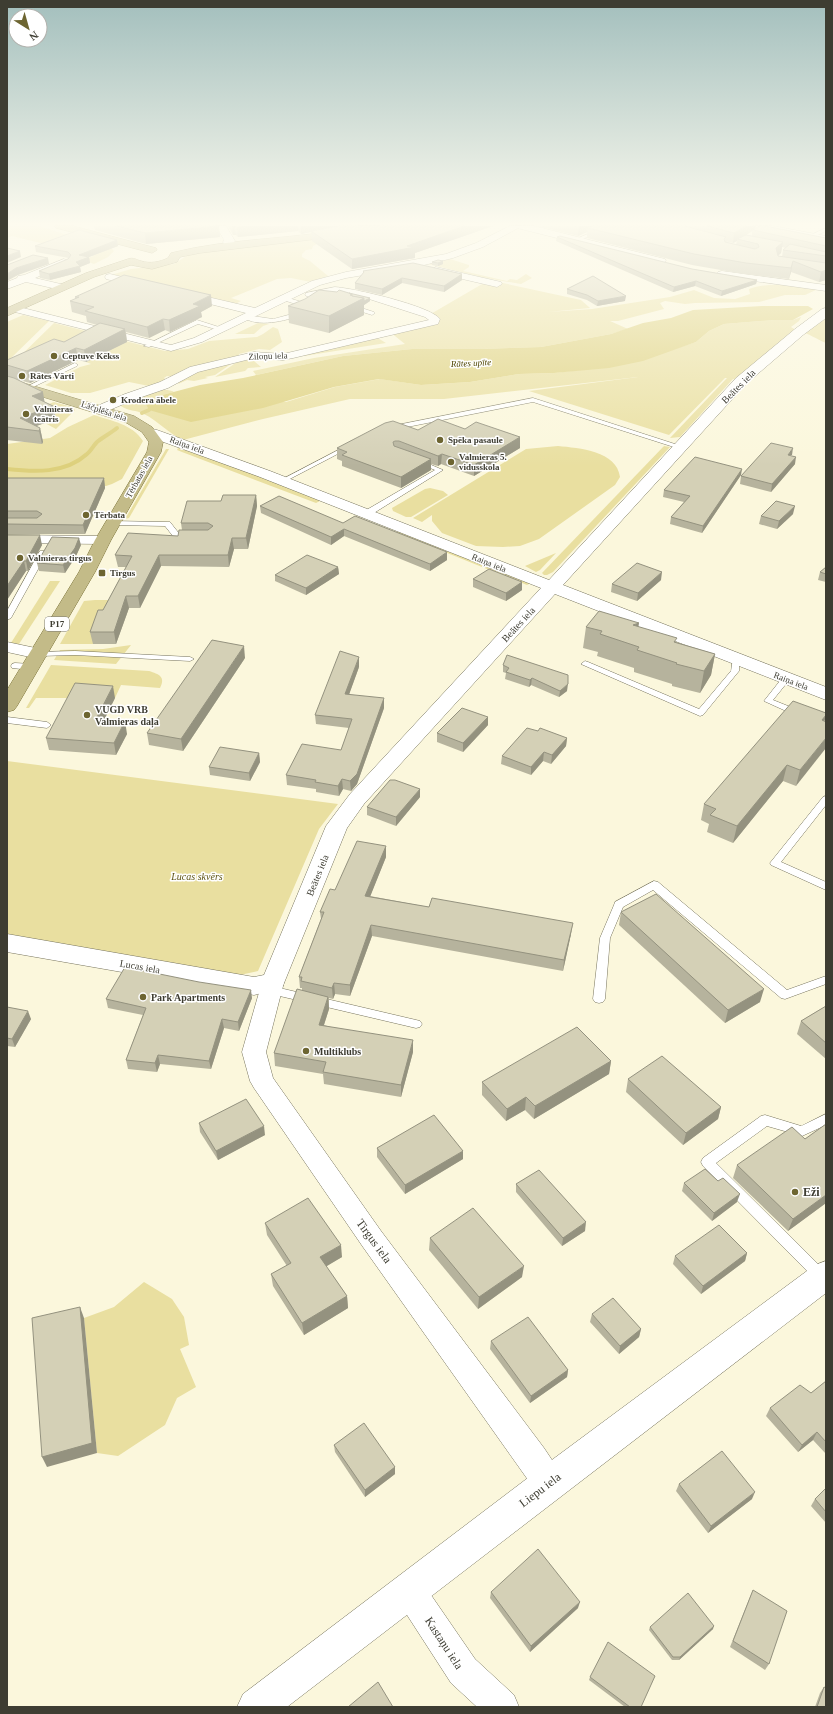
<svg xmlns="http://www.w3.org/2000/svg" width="833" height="1714" viewBox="0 0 833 1714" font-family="Georgia,serif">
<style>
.green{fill:#e9dfa0}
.water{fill:#ddd07c}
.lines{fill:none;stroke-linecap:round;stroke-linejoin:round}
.stream{stroke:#ddd07c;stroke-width:4}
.lane-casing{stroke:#78755e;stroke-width:1}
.street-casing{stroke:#78755e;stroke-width:1}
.secondary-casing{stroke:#78755e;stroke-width:1}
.primary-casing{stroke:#7a7136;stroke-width:1}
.lane{fill:#fff;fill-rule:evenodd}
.street{fill:#fff;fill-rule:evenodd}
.secondary{fill:#fff;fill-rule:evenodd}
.primary{fill:#c3bb88;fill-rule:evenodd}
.wall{fill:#b6b39d;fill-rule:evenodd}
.shaded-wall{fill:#94927f}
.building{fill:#d4d0b6;stroke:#94927f}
.poi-dot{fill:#6d6531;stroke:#fff;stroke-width:1.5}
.labels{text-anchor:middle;stroke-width:3;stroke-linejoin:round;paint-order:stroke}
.far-poi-label{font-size:9px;font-weight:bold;fill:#3e3d32;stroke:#fff;text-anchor:start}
.far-street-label{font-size:9px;fill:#3e3d32;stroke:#fff}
.far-water-label{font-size:9px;font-style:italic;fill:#4f4500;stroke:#fff}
.shield{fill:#fff;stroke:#787770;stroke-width:1}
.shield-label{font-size:9px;font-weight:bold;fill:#3e3d32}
.street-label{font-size:10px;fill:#3e3d32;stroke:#fff}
.poi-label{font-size:10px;font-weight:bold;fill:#3e3d32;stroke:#fff;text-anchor:start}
.park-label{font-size:10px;font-style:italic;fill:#5d5314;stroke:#fff}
.near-poi-label{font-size:12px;font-weight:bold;fill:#3e3d32;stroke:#fff;text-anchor:start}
.near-street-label{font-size:12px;fill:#3e3d32;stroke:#fff}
</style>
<rect width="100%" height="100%" fill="#fbf7dc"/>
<g class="green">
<path d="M 7,226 L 39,226 L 112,249 L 114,251 L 108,257 L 94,264 L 83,260 L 93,256 L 12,236 L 7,238 Z"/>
<path d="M 318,238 L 322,241 L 313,246 L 312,249 L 306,250 L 302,254 L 302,257 L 310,261 L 328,276 L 311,282 L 291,278 L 277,279 L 231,298 L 241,301 L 235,304 L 111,275 L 131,269 L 174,264 L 191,253 Z"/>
<path d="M 450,259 L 469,265 L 469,267 L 463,271 L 507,281 L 510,279 L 517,280 L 526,274 L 532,278 L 521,284 L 485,278 L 481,278 L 477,276 L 428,264 Z"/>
<path d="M 489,280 L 581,300 L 590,308 L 548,312 L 592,309 L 670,297 L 694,290 L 714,298 L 735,299 L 750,294 L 749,289 C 771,281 796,286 818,289 L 805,295 L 785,295 L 759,302 L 695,303 L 685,304 L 665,301 L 660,303 L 664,309 L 618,321 L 610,321 L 628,329 L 611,334 L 541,347 L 481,349 L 412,349 L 343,356 L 256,375 L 253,371 L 314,358 L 405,344 L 390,332 L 434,322 L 429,315 Z"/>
<path d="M 826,312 L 826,343 C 816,339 809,333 799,332 L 741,381 L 733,379 L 680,437 L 670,438 L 727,378 L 725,378 L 669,435 L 529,391 L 638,377 L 444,399 L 350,399 L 263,419 L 183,440 C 168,433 158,421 144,414 C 137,410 127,411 121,406 C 131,398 162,385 174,392 L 166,394 L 286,402 L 335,387 L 380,379 L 421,385 L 470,382 L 519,374 L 554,373 L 580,370 L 671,350 L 696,342 L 709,331 L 724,324 L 775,320 L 793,320 L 801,317 L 799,321 L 791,327 L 799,332 Z"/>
<path d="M 23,315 L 49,321 L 7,362 L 7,322 Z"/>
<path d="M 54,323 L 165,351 L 188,349 L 209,341 L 257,337 L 263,334 L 273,327 L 278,329 L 282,342 L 270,350 L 259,349 L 239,354 L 239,356 L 174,377 L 167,376 L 164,378 L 165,379 L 164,380 L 167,381 L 149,386 L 129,382 L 90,393 L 71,393 L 45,385 L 80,367 L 91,364 L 86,362 L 96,357 L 9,367 Z"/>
<path d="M 258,323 L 269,324 L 263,326 L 254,334 L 235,334 Z"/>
<path d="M 376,337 L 386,343 L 304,356 L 299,355 Z"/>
<path d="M 248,360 L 248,362 L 254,361 L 261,367 L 248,368 L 245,371 L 215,377 L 237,362 Z"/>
<path d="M 231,364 L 215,375 L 205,377 L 208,378 L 194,381 L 187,380 L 178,384 L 180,381 L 202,370 Z"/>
<path d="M 54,402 L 72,407 L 75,410 L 56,429 L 45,423 L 35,409 Z"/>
<path d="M 94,415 C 112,421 132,424 143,441 L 122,479 L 112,484 L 106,486 L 7,486 L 7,444 L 50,438 L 68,427 Z"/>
<path d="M 179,446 L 322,500 L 316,503 L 182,452 L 177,450 Z"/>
<path d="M 558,446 C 579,448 617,451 620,477 L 615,485 L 539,539 L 520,546 L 503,547 L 476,546 L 442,533 L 432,521 L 432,515 L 422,522 L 413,518 L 526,449 Z"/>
<path d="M 664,446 L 670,447 L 553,572 L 547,575 L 544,575 L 542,573 Z"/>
<path d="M 166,449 L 169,449 L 129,518 L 125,519 Z"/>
<path d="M 430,488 L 443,491 L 448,495 L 411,517 L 406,517 L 393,511 L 392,508 L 425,489 Z"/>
<path d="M 403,531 L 532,582 L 527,585 L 395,532 Z"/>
<path d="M 556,553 L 540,570 L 536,572 L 525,566 Z"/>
<path d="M 50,581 L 60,581 L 19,644 L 11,643 Z"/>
<path d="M 95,600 L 124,600 L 93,644 L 60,644 L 84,601 Z"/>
<path d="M 131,645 L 116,664 L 54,660 L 60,650 L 103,649 Z"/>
<path d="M 51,665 L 149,671 C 159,674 166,677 160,688 L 121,685 L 115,698 L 36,698 L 29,708 L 26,708 Z"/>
<path d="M 7,761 L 338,804 L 319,829 L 258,971 L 240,975 L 7,935 Z"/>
<path d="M 144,1282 L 172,1299 L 184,1317 L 189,1345 L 180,1349 L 196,1387 L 177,1398 L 165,1425 L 118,1456 L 97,1453 L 84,1318 L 114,1307 Z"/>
</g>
<path class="water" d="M 762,306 L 808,306 L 813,309 L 793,320 L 775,320 L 724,324 L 709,331 L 696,342 L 643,361 L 609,368 L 554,373 L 519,374 L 470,382 L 421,385 L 379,379 L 334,387 L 263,408 L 191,422 L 149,410 L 146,404 L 166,394 L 200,385 L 243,378 L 343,356 L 412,349 L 481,349 L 541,347 L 611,334 L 643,323 L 671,318 L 693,310 Z"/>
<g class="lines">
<g class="stream">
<path d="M 142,413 L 149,410"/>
<path d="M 7,469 C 34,472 65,474 87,454 C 91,451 93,446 97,442 C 103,437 111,433 117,428"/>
</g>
<defs>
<g id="lane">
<path d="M 826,228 L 826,231 L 813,237 L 809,236 Z"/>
<path d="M 597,230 L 601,231 L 578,241 L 574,240 Z"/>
<path d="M 282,296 L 305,303 L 309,302 L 312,304 L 305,307 L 280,299 L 280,297 Z"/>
<path d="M 352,305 L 374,312 L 375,313 L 372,315 L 350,308 L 350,306 Z"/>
<path d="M 300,312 L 302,313 L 302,315 C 284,321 259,328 242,317 L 245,315 L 273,319 Z"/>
<path d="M 197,320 L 225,329 L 222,331 L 198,324 L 149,347 L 144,346 Z"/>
<path d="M 75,363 L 78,365 L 77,366 L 29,389 L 24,388 Z"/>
<path d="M 533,398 L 681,446 L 682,447 L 677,448 L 533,402 L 392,430 L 389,428 L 392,426 Z"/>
<path d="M 346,446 L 351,447 L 284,482 L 279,481 Z"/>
<path d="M 418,461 L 422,461 L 443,470 L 369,516 L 363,516 L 363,512 L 435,470 L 418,463 Z"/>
<path d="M 110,521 L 167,522 L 170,522 L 181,536 L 189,536 L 193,538 L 189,540 L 176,540 L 165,526 L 113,525 L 109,523 Z"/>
<path d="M 40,551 L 46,551 L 47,553 L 11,618 L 7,620 L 7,611 Z"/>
<path d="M 75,651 L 190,657 L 194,659 L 190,661 L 75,655 L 39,656 L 35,654 L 39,652 Z"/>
<path d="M 733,658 L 739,658 L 739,671 L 703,715 L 700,716 L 581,664 L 585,661 L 588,662 L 699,709 L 731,671 Z"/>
<path d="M 15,663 L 31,664 L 35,667 L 31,670 L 12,668 L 11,666 L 12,664 Z"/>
<path d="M 786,676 L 790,679 L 773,700 L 803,712 L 804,714 L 803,716 L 797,716 L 764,701 L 783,677 Z"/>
<path d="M 7,717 L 47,722 L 51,725 L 47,728 L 7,723 Z"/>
<path d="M 826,796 L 826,805 L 781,862 L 826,882 L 826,890 L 771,865 L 770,863 L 823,797 Z"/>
<path d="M 654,881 L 658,882 L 787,990 L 826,976 L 826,984 L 785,999 L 781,998 L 653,890 L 623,907 L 610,938 L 605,999 L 603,1002 L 599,1003 L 595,1002 L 593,999 L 600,938 L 614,905 L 615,902 Z"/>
<path d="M 271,986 L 416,1020 L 420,1021 L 422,1024 L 420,1027 L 416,1028 L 267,993 L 265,990 L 267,987 Z"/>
<path d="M 826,1114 L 826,1125 L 802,1136 L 767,1126 L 716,1163 L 826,1272 L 826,1280 L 821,1282 L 816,1280 L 703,1166 L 701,1162 L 703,1158 L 761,1116 L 765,1115 L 801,1126 Z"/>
</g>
<g id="street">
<path d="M 510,226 L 522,226 L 483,247 L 453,258 L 424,265 L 346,278 L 320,285 L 202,342 L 171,351 L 11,311 L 10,309 L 15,306 L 171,345 L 194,338 L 246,313 L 182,297 L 181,295 L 182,293 L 186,292 L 255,308 L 312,281 L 346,272 L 446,254 L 476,243 Z"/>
<path d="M 753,226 L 773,226 L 826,236 L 826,242 L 757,229 Z"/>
<path d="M 64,259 L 69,262 L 67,264 L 35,278 L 65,285 L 66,287 L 65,289 L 61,290 L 26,282 L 7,289 L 7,282 L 17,278 L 18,276 L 24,275 Z"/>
<path d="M 436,267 L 501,282 L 502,284 L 497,287 L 432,272 L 431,270 Z"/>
<path d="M 110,274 L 147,283 L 148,285 L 143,288 L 106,279 L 105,277 L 106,275 Z"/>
<path d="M 335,287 C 353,288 431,306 440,319 L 438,324 L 293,358 L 283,360 L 254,358 L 198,372 L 168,388 L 133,400 L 105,412 L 97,412 L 95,409 L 97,406 L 125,394 L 160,382 L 190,367 L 254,352 L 283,354 L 429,320 L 425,317 L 366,298 L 346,294 L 335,293 L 310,298 L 305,295 L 306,293 Z"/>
<path d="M 7,535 L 103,536 L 108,537 L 110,540 L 108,543 L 103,544 L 7,543 Z"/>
<path d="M 7,642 L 45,650 L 47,654 L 45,658 L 39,659 L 7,652 Z"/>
<path d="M 273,974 L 281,976 L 284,982 L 266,1052 L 273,1078 L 381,1231 L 544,1448 L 560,1472 L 564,1483 L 560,1494 L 549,1498 L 538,1494 L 363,1247 L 254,1088 L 250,1081 L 242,1052 L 262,982 L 265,976 Z"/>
<path d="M 409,1574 L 420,1579 L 475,1659 L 514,1695 L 519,1707 L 477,1707 L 451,1683 L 398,1601 L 393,1590 L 398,1579 Z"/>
</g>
<g id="secondary">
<path d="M 216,226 L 226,226 L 235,241 C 232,245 229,245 224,244 L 223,242 L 224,240 Z"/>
<path d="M 516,226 L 534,226 L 665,259 L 666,261 L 661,264 L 517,228 Z"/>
<path d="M 722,271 L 826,285 L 826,291 L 718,276 L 716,274 L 718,272 Z"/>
<path d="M 826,308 L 826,318 L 803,335 L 746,384 L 563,585 L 826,687 L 826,700 L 555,594 L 364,804 L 347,828 L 282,988 L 254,995 L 7,952 L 7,934 L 254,977 L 264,975 L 326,826 L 350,794 L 541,588 L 260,477 L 147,436 L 145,433 L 147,430 L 152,429 L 157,430 L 270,471 L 549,580 L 736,378 L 795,329 L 822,309 Z"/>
<path d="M 826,1261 L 826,1293 L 287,1707 L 237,1707 L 243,1694 L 537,1471 L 815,1265 Z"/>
</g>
<g id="primary">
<path d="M 55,226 L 73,226 L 156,248 L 157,250 L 152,253 L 56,228 Z"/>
<path d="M 360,226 L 380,226 L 375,229 L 325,238 L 200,253 L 180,257 L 177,262 L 152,269 L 131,265 L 94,277 L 7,316 L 7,308 L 86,273 L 128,259 C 134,257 136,260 141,261 C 150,264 160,262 168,258 L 171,253 C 233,237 298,240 360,226 Z"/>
<path d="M 7,378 L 134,416 L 152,427 L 163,442 L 161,452 L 111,540 L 95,572 L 17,706 L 14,710 L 7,712 L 7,690 L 79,572 L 95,540 L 147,452 L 149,442 L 142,432 L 125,422 L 7,386 Z"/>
</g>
</defs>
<use href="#lane" class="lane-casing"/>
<use href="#street" class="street-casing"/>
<use href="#secondary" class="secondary-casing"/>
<use href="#primary" class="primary-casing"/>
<use href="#lane" class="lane"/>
<use href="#street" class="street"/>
<use href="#secondary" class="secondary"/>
<use href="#primary" class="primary"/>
</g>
<g class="wall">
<path d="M 94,226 L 219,226 L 220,237 L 146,244 L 95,230 Z"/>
<path d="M 228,226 L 493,226 L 415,253 L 415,258 L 352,269 L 312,241 L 311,232 L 301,234 L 298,231 L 238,237 L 236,235 L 233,235 Z"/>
<path d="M 538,226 L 756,226 L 755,228 L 826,238 L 826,280 L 819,282 L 791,272 L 789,279 L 744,274 L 692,265 L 587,238 L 587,232 L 578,236 ZM 752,231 L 752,236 L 746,235 ZM 725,241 L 733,243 L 737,241 L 736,245 ZM 782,247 L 786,248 L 783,250 L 782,257 L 778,256 L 781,253 Z"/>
<path d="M 557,237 L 692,269 L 757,280 L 756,284 L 721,296 L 695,286 L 673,292 L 556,241 Z"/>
<path d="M 35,246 L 118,246 L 89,257 L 90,263 L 80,267 L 81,272 L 50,280 L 40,278 L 39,271 L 68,259 L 69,258 L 36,252 Z"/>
<path d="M 443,261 L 443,264 L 438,266 L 432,265 L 432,262 Z"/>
<path d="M 363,271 L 462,274 L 462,280 L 444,292 L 402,283 L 382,295 L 355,289 L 355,283 L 363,274 Z"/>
<path d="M 567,289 L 625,301 L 597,306 L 587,300 L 567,294 Z"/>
<path d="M 337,292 L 349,293 L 370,298 L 370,301 L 364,305 L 364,315 L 329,333 L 289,323 L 288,306 Z"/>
<path d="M 75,297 L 212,306 L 201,312 L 202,317 L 170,332 L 165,330 L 149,338 L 126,332 L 127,342 L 86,362 L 78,360 L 30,383 L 19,380 L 45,402 L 53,406 L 56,419 L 36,426 L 40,428 L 43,442 L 42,444 L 7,440 L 7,360 L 64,342 L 97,325 L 87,322 L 86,316 L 72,312 L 70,301 L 76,299 Z"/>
<path d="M 465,429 L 520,437 L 520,448 L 474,476 L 441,464 L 438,466 L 431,464 L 431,470 L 401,488 L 342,466 L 342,461 L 337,459 L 337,448 L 418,430 Z"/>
<path d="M 792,456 L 795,464 L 771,492 L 740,484 L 741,476 Z"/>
<path d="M 741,475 L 702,533 L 670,524 L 671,517 L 684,502 L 663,497 L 664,490 Z"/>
<path d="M 7,478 L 104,478 L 105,488 L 85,534 L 7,534 Z"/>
<path d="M 256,495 L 257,506 L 248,549 L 234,549 L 229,567 L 161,566 L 140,608 L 129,608 L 116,644 L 93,644 L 90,632 L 103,610 L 126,567 L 118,567 L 115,555 L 178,536 L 182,530 L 181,523 Z"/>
<path d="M 260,506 L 343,523 L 447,560 L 430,571 L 344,536 L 331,545 L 261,513 Z"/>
<path d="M 793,514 L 777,529 L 759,524 L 761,516 Z"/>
<path d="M 7,535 L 42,545 L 28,571 L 26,571 L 7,600 Z"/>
<path d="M 81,545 L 76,556 L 65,573 L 39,571 L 37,563 Z"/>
<path d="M 338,567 L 339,574 L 306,595 L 275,581 L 275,575 Z"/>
<path d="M 826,567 L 826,582 L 818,580 L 820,572 Z"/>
<path d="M 473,579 L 522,582 L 522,590 L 506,601 L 473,587 Z"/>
<path d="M 661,580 L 637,601 L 611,592 L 612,584 Z"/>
<path d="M 586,627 L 639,627 L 676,642 L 715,654 L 711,675 L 700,693 L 672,686 L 672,684 L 634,672 L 634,668 L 597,656 L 598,652 L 583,648 Z"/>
<path d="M 245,658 L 183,751 L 149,745 L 147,733 Z"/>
<path d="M 503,665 L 567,691 L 559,697 L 531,685 L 529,687 L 505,679 L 506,673 L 503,672 Z"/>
<path d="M 359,667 L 349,694 L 384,708 L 357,784 L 351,791 L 343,789 L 339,796 L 316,792 L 316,789 L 287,785 L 286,775 L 341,750 L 349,728 L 316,724 L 315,715 Z"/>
<path d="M 115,698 L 104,720 L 127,734 L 116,755 L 49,750 L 46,738 Z"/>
<path d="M 826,713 L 796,786 L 783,781 L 733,843 L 707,832 L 709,824 L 701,820 L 704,804 Z"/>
<path d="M 488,717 L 488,725 L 463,752 L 437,742 L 437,733 Z"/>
<path d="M 538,731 L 567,738 L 566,746 L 551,764 L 543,761 L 531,775 L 501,764 L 502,756 Z"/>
<path d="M 259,753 L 260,762 L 250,781 L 210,775 L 209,767 Z"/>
<path d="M 420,797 L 396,826 L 367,815 L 367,807 Z"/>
<path d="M 386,846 L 386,857 L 370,896 L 571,934 L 563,971 L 372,936 L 350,996 L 335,994 L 333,999 L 329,998 L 329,1009 L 324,1025 L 413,1052 L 401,1097 L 324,1084 L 323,1074 L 275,1066 L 274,1053 L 302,990 L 302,988 L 300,988 L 299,977 L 321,919 L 320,912 L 335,890 Z"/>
<path d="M 621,912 L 760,1002 L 725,1023 L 619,925 Z"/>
<path d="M 252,998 L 239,1031 L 224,1028 L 211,1069 L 160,1064 L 157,1072 L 128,1069 L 126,1060 L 143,1015 L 108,1008 L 106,999 Z"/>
<path d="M 826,1006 L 826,1059 L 797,1034 L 801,1021 Z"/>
<path d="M 7,1007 L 31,1019 L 15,1047 L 7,1046 Z"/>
<path d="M 611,1061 L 609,1074 L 534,1119 L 525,1110 L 506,1121 L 482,1095 L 482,1082 Z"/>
<path d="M 628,1079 L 721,1107 L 718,1119 L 683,1145 L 626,1092 Z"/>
<path d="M 199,1123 L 265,1135 L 218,1160 L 200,1132 Z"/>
<path d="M 826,1124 L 826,1203 L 788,1231 L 733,1178 L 737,1165 L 805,1139 Z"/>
<path d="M 377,1148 L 463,1159 L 405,1194 L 377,1157 Z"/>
<path d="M 684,1183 L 737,1202 L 712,1221 L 682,1191 Z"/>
<path d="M 516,1184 L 585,1231 L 562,1246 L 516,1192 Z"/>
<path d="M 265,1223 L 342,1257 L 326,1266 L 347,1296 L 348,1308 L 304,1335 L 273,1286 L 271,1274 L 287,1266 L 267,1235 Z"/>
<path d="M 430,1238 L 522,1277 L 478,1309 L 429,1250 Z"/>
<path d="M 747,1253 L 745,1261 L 701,1294 L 673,1264 L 675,1256 Z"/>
<path d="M 592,1314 L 641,1329 L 639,1337 L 619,1354 L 590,1322 Z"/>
<path d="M 491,1341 L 568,1370 L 567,1377 L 530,1403 L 490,1349 Z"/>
<path d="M 826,1381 L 826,1454 L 813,1440 L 798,1452 L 766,1416 L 770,1408 L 811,1393 Z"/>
<path d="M 334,1445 L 395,1467 L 395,1474 L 365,1497 L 335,1452 Z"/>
<path d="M 679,1484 L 752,1499 L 708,1533 L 676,1491 Z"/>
<path d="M 826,1488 L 826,1523 L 811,1506 L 815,1499 Z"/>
<path d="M 753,1590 L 769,1664 L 765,1670 L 730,1647 L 750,1597 Z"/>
<path d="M 491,1592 L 578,1608 L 530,1652 L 490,1598 Z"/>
<path d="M 650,1627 L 713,1629 L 679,1660 L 672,1660 L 649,1630 Z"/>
<path d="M 590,1677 L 641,1707 L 625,1707 L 589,1680 Z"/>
<path d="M 824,1687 L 826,1707 L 815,1707 L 820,1693 Z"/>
</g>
<g class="shaded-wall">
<path d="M 219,226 L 220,237 L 146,244 L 145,233 Z"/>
<path d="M 232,226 L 235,226 L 236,235 L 233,235 Z"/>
<path d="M 244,226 L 298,226 L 298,231 L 238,237 L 237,227 Z"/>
<path d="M 301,226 L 349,226 L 311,231 L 311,232 L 301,234 Z"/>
<path d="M 464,226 L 493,226 L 415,253 L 415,258 L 352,269 L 352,259 L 407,246 Z"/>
<path d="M 579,226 L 590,226 L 590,228 L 588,228 L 587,232 L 578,236 Z"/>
<path d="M 746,226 L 756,226 L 755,229 L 753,230 L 752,231 L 739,240 L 737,239 L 737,241 L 733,243 L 734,233 Z"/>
<path d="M 117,240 L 118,246 L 89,257 L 90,263 L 80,267 L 81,272 L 50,280 L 49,274 L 76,262 L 79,255 Z"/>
<path d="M 783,242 L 781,253 L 774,259 L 776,248 Z"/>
<path d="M 20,251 L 21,257 L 7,263 L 7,256 Z"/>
<path d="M 48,258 L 49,264 L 18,275 L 7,281 L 7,274 L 16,268 Z"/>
<path d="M 443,261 L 443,264 L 438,266 L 438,263 Z"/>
<path d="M 793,261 L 791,272 L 789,279 L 791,268 Z"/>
<path d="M 826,270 L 826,280 L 819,282 L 821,272 Z"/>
<path d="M 462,274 L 462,280 L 444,292 L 444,286 Z"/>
<path d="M 402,278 L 402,283 L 382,295 L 382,289 Z"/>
<path d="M 757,280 L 756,284 L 721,296 L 722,291 Z"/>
<path d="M 696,281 L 695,286 L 673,292 L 674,287 Z"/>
<path d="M 352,294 L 364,298 L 370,298 L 370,301 L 364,305 L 364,315 L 329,333 L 329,316 L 350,295 Z"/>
<path d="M 211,295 L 212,306 L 201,312 L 202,317 L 170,332 L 169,320 L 193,304 Z"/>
<path d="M 626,296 L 625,301 L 597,306 L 598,301 Z"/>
<path d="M 163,319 L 165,330 L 149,338 L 147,327 Z"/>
<path d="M 125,329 L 127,342 L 86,362 L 84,350 Z"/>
<path d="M 76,348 L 78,360 L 30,383 L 27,371 Z"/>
<path d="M 43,392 L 45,405 L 32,396 Z"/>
<path d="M 53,406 L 56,419 L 28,429 L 20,418 Z"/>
<path d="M 40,428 L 43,442 L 42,444 L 39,431 Z"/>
<path d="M 520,437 L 520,448 L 474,476 L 474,465 Z"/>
<path d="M 793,448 L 792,455 L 788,455 Z"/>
<path d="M 442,454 L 441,464 L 438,466 L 438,456 Z"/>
<path d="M 796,457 L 795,464 L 771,492 L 772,484 Z"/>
<path d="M 431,459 L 431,470 L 401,488 L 401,477 Z"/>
<path d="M 742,469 L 741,475 L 702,533 L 703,526 Z"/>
<path d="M 104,478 L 105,488 L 85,534 L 83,525 Z"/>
<path d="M 256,495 L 257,506 L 248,549 L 246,538 Z"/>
<path d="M 795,506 L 793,514 L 777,529 L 779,521 Z"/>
<path d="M 344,529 L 344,536 L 331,545 L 331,537 Z"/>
<path d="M 40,535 L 42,545 L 28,571 L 26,561 Z"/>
<path d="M 79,538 L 81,545 L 76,556 L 65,573 L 63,565 Z"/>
<path d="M 232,538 L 234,549 L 229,567 L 228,555 Z"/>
<path d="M 447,552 L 447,560 L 430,571 L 430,564 Z"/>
<path d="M 159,555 L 161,566 L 140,608 L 138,596 Z"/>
<path d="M 24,561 L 26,571 L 7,600 L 7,586 Z"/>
<path d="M 338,567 L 339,574 L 306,595 L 306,588 Z"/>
<path d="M 662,572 L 661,580 L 637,601 L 638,593 Z"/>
<path d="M 522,582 L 522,590 L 506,601 L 506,593 Z"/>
<path d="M 126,596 L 129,608 L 116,644 L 114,632 Z"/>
<path d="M 639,623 L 636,644 L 633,625 Z"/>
<path d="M 244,646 L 245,658 L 183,751 L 181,739 Z"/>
<path d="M 715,654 L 711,675 L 700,693 L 704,671 Z"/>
<path d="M 359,657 L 359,667 L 346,703 L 345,694 Z"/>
<path d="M 532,678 L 531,685 L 529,687 L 530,680 Z"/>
<path d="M 568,684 L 567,691 L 559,697 L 560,691 Z"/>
<path d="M 113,686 L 115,698 L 98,732 L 96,719 Z"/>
<path d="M 384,698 L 384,708 L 357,784 L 351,791 L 350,781 Z"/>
<path d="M 826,715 L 826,716 L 822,730 L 822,720 Z"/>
<path d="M 488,717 L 488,725 L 463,752 L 463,743 Z"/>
<path d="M 125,721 L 127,734 L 116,755 L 114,743 Z"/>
<path d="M 567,738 L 566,746 L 551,764 L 552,755 Z"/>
<path d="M 826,738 L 826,748 L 796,786 L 800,770 Z"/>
<path d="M 544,752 L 543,761 L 531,775 L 531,767 Z"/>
<path d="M 259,753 L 260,762 L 250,781 L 249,773 Z"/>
<path d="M 787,765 L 783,781 L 733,843 L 737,826 Z"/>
<path d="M 342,779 L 343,789 L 339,796 L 338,786 Z"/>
<path d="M 420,789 L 420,797 L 396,826 L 396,817 Z"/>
<path d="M 386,846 L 386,857 L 366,907 L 365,896 Z"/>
<path d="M 573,923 L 571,934 L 563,971 L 564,960 Z"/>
<path d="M 371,925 L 372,936 L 350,996 L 350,985 Z"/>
<path d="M 334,983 L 335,994 L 333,999 L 332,988 Z"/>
<path d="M 764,989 L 760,1002 L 725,1023 L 728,1010 Z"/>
<path d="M 251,990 L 252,998 L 239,1031 L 238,1022 Z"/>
<path d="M 328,997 L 329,1009 L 320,1037 L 319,1025 Z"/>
<path d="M 28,1011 L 31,1019 L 15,1047 L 12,1039 Z"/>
<path d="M 222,1019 L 224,1028 L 211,1069 L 209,1061 Z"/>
<path d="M 413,1040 L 413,1052 L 401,1097 L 401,1085 Z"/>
<path d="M 158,1055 L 160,1064 L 157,1072 L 155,1063 Z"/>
<path d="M 611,1061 L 609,1074 L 534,1119 L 535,1106 Z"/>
<path d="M 526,1097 L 525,1110 L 506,1121 L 507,1109 Z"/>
<path d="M 721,1107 L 718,1119 L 683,1145 L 686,1133 Z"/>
<path d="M 264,1126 L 265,1135 L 218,1160 L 216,1151 Z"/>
<path d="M 463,1151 L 463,1159 L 405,1194 L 405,1185 Z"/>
<path d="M 740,1194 L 737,1202 L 712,1221 L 714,1213 Z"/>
<path d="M 826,1195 L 826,1203 L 788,1231 L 793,1219 Z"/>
<path d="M 586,1222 L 585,1231 L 562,1246 L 563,1238 Z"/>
<path d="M 341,1245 L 342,1257 L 322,1269 L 320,1257 Z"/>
<path d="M 747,1253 L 745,1261 L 701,1294 L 703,1286 Z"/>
<path d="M 524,1266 L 522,1277 L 478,1309 L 479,1297 Z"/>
<path d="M 347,1296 L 348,1308 L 304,1335 L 302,1323 Z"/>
<path d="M 80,1307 L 84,1318 L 97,1453 L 47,1467 L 42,1457 Z"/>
<path d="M 641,1329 L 639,1337 L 619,1354 L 620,1346 Z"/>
<path d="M 568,1370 L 567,1377 L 530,1403 L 531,1396 Z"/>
<path d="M 817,1432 L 813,1440 L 798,1452 L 802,1445 Z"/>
<path d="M 395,1467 L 395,1474 L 365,1497 L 365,1490 Z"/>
<path d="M 755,1492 L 752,1499 L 708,1533 L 711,1526 Z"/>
<path d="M 580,1602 L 578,1608 L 530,1652 L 531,1646 Z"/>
<path d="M 714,1626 L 713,1629 L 679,1660 L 680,1657 Z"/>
</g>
<g class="building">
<path d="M 117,226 L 219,226 L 145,233 Z"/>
<path d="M 339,226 L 464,226 L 407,246 L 415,247 L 352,259 L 311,231 Z"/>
<path d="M 591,226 L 685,226 L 726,237 L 724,239 L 725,242 L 755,249 L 759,247 L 758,244 L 737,239 L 746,235 L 783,242 L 776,248 L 778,256 L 826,263 L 826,270 L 821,272 L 793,261 L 791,268 L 746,263 L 694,254 L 588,228 Z"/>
<path d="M 707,226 L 746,226 L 734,233 Z"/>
<path d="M 759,226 L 765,226 L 826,238 L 826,246 L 753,230 Z"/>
<path d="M 79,230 L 117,240 L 79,255 L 89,257 L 76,262 L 80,266 L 49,274 L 39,271 L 68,259 L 71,255 L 68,252 L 35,246 Z"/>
<path d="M 560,236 L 692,269 L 757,280 L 722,291 L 696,281 L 674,287 L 557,237 Z"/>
<path d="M 790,244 L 826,252 L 826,256 L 783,250 Z"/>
<path d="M 7,248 L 20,251 L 7,256 Z"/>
<path d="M 33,255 L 48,258 L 16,268 L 7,274 L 7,265 Z"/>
<path d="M 438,260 L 443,261 L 438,263 L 432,262 Z"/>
<path d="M 413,263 L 462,274 L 444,286 L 402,278 L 382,289 L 355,283 L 364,272 L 363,271 Z"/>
<path d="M 124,275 L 211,295 L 193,304 L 200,306 L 169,320 L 163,319 L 147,327 L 85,311 L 94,307 L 70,301 L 79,297 L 75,297 Z"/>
<path d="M 593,276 L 626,296 L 598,301 L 587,295 L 567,289 Z"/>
<path d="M 319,290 L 337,292 L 339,290 L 352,294 L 350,295 L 364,298 L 329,316 L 288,306 L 305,299 Z"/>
<path d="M 349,293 L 370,298 L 364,301 L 364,298 L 352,296 L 352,294 Z"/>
<path d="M 100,323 L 125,329 L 84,350 L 76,348 L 27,371 L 7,365 L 7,360 L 54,339 L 64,342 Z"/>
<path d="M 7,376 L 14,378 L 43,392 L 32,396 L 53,406 L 20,418 L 40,428 L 39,431 L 7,427 Z"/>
<path d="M 438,419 L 465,429 L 476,422 L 520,437 L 474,465 L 442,454 L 438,456 L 399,441 L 395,441 L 393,442 L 394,446 L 431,459 L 401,477 L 342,455 L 347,452 L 337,448 L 385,423 L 393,421 L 418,430 Z"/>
<path d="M 771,443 L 793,448 L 788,455 L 796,457 L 772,484 L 741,476 Z"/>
<path d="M 695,457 L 742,469 L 703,526 L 671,517 L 690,496 L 664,490 Z"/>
<path d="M 7,478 L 104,478 L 83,525 L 7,524 L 7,518 L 37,518 L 42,514 L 37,511 L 7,511 Z"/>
<path d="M 223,495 L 256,495 L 246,538 L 232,538 L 228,555 L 159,555 L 138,596 L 126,596 L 114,632 L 90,632 L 98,610 L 103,610 L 132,556 L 115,555 L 128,533 L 178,536 L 179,530 L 208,530 L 213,526 L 208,523 L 181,523 L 187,501 L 221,501 Z"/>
<path d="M 279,496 L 343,523 L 355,516 L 447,552 L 430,564 L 344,529 L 331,537 L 260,506 Z"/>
<path d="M 776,501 L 795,506 L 779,521 L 761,516 Z"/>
<path d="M 7,535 L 40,535 L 26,561 L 24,561 L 7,586 Z"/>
<path d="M 52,537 L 79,538 L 75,548 L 63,565 L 37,563 Z"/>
<path d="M 307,555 L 338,567 L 306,588 L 275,575 Z"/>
<path d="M 637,563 L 662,572 L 638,593 L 612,584 Z"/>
<path d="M 826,567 L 826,574 L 820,572 Z"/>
<path d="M 489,569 L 522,582 L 506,593 L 473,579 Z"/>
<path d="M 599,611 L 639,623 L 633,625 L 677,638 L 674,642 L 715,654 L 704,671 L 676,664 L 677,663 L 637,650 L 639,647 L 600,634 L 602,631 L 586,627 Z"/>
<path d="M 212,640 L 244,646 L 181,739 L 147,733 Z"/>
<path d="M 340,651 L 359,657 L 345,694 L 384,698 L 357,774 L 350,781 L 342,779 L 338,786 L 315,782 L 316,780 L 286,775 L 302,744 L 341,750 L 352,719 L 315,715 Z"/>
<path d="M 507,655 L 568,675 L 568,684 L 560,691 L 532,678 L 530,680 L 506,672 L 509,668 L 503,665 Z"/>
<path d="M 75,683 L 113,686 L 96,719 L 125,721 L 114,743 L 46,738 Z"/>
<path d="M 793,701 L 826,713 L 826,715 L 822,720 L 826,722 L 826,738 L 800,770 L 787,765 L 737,826 L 710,815 L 716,809 L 704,804 Z"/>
<path d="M 462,708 L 488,717 L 463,743 L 437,733 Z"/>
<path d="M 527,728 L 538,731 L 540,728 L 567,738 L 552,755 L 544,752 L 531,767 L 502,756 Z"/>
<path d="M 220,747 L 259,753 L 249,773 L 209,767 Z"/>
<path d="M 390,780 L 395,780 L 420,789 L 396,817 L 367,807 Z"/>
<path d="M 357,841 L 386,846 L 365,896 L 429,907 L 432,898 L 573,923 L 564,960 L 371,925 L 350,985 L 334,983 L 332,988 L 301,981 L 302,977 L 299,977 L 324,912 L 320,912 L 330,889 L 335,890 Z"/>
<path d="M 656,894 L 764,989 L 728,1010 L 621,912 Z"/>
<path d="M 125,967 L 199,982 L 251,990 L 238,1022 L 222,1019 L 209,1061 L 158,1055 L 155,1063 L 126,1060 L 146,1008 L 106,999 Z"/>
<path d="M 297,989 L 328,997 L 319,1025 L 413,1040 L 401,1085 L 323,1072 L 326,1062 L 274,1053 Z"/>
<path d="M 826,1006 L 826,1043 L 801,1021 Z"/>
<path d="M 7,1007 L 28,1011 L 12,1039 L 7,1038 Z"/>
<path d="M 577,1027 L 611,1061 L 535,1106 L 526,1097 L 507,1109 L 482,1082 Z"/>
<path d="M 662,1056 L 721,1107 L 686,1133 L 628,1079 Z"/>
<path d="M 246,1099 L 264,1126 L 216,1151 L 199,1123 Z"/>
<path d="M 434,1115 L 463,1151 L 405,1185 L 377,1148 Z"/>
<path d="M 826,1124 L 826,1195 L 793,1219 L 737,1165 L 792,1127 L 805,1139 Z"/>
<path d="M 705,1169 L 718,1181 L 723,1178 L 740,1194 L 714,1213 L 684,1183 Z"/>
<path d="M 539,1170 L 586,1222 L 563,1238 L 516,1184 Z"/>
<path d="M 308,1198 L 341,1245 L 320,1257 L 347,1296 L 302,1323 L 271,1274 L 291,1263 L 265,1223 Z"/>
<path d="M 473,1208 L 524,1266 L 479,1297 L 430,1238 Z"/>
<path d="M 719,1225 L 747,1253 L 703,1286 L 675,1256 Z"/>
<path d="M 613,1298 L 641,1329 L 620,1346 L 592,1314 Z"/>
<path d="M 80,1307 L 92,1443 L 42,1457 L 32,1318 Z"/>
<path d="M 528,1317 L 568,1370 L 531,1396 L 491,1341 Z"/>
<path d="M 826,1381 L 826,1442 L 817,1432 L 802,1445 L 770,1408 L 800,1385 L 811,1393 Z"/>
<path d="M 364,1423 L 395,1467 L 365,1490 L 334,1445 Z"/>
<path d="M 722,1451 L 755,1492 L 711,1526 L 679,1484 Z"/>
<path d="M 826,1488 L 826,1512 L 815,1499 Z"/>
<path d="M 538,1549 L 580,1602 L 531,1646 L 491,1592 Z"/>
<path d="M 753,1590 L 787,1611 L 769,1664 L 733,1641 Z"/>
<path d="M 688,1593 L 714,1626 L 680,1657 L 673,1657 L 650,1627 Z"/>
<path d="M 608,1642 L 655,1676 L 641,1707 L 630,1707 L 590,1677 Z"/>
<path d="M 378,1682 L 393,1707 L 348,1707 Z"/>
<path d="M 824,1687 L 826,1688 L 826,1707 L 817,1707 Z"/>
</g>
<linearGradient id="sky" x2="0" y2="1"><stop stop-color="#a3bfbd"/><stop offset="0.48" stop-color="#fdfbef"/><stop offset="1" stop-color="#fdfbef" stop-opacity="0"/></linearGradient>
<rect width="833" height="466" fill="url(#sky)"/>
<g class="poi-dot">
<circle cx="54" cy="356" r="4"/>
<circle cx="22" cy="376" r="4"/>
<circle cx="113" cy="400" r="4"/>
<circle cx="26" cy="414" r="4"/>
<circle cx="440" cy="440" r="4"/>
<circle cx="451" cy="462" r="4"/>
<circle cx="86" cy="515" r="4"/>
<circle cx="20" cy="558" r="4"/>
<rect x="98" y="569" width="8" height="8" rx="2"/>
<circle cx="87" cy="715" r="4"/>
<circle cx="143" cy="997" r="4"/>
<circle cx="306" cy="1051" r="4"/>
<circle cx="795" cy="1192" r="4"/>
</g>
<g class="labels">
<g class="far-poi-label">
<text x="62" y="359">Ceptuve Kēkss</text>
<text x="30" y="379">Rātes Vārti</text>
<text x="121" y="403">Krodera ābele</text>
<text x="34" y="412">Valmieras<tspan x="34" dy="10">teātris</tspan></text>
<text x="448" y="443">Spēka pasaule</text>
<text x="459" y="460">Valmieras 5.<tspan x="459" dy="10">vidusskola</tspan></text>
<text x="94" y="518">Tērbata</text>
<text x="28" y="561">Valmieras tirgus</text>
<text x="110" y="576">Tirgus</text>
</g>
<g class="far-street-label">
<text transform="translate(268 356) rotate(-2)" y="3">Ziloņu iela</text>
<text transform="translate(104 411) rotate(18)" y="3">Lāčplēša iela</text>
<text transform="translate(187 445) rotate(20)" y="3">Raiņa iela</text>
<text transform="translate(139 477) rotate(-61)" y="3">Tērbatas iela</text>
<text transform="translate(489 563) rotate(22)" y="3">Raiņa iela</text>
<text transform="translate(791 681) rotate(21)" y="3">Raiņa iela</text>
</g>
<g class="far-water-label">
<text transform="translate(471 363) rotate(-3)" y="3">Rātes upīte</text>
</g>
<rect class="shield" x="45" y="617" width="24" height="14" rx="3"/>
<g class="shield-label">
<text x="57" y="627">P17</text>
</g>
<g class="street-label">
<text transform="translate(738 386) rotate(-45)" y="4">Beātes iela</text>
<text transform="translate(518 624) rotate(-47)" y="4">Beātes iela</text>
<text transform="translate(317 875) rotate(-68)" y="4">Beātes iela</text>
<text transform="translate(140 966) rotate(10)" y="4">Lucas iela</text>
</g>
<g class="poi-label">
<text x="95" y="713">VUGD VRB<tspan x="95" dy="12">Valmieras daļa</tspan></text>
<text x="151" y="1001">Park Apartments</text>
<text x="314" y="1055">Multiklubs</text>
</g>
<g class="park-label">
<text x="197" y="880">Lucas skvērs</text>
</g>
<g class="near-poi-label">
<text x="803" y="1196">Eži</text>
</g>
<g class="near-street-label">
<text transform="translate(374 1241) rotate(54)" y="4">Tirgus iela</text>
<text transform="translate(540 1490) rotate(-37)" y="4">Liepu iela</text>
<text transform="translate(444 1643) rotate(57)" y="4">Kastaņu iela</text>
</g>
</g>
<rect width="833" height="1714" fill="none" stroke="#3e3d32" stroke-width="16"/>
<g transform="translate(28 28) rotate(143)"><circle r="19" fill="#ffffff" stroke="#b2b1ad"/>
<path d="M0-3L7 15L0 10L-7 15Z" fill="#6d6531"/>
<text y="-6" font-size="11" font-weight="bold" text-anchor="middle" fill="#3e3d32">N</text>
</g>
</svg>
